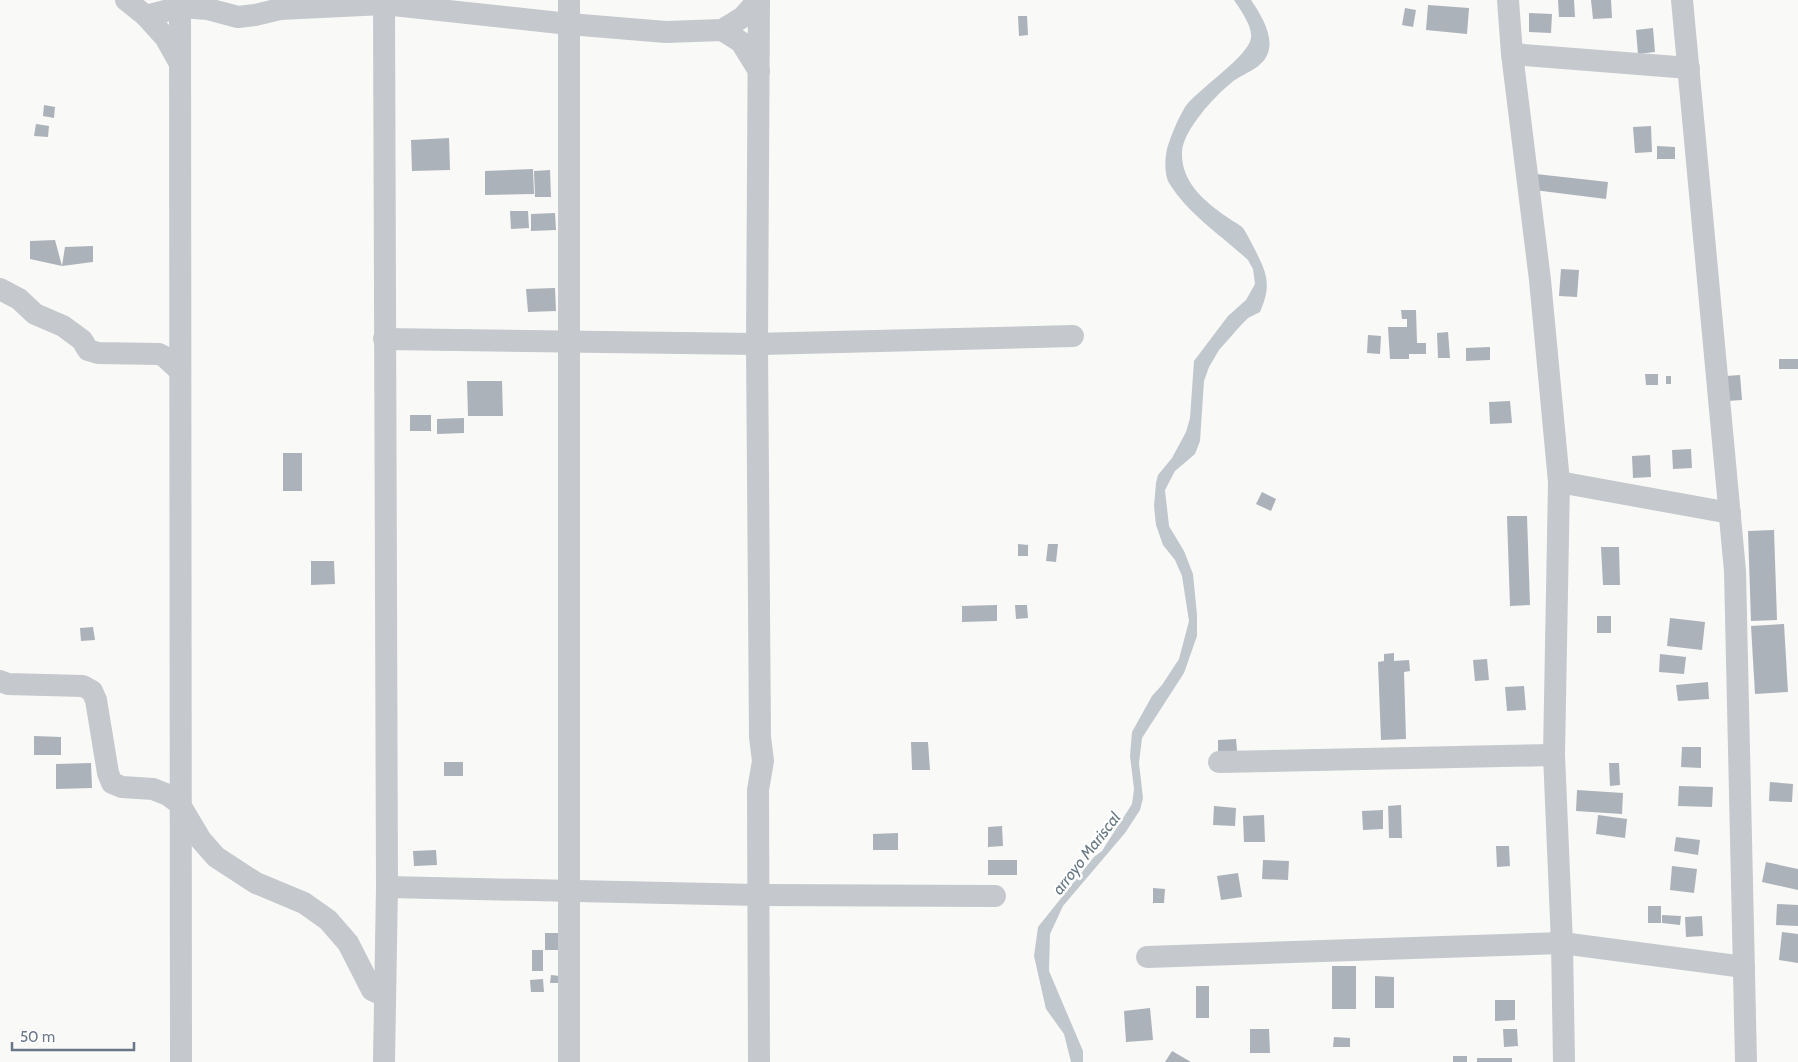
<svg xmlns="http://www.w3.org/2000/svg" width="1798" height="1062" viewBox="0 0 1798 1062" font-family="Cabin,sans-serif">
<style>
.water{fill:#c0c7cd}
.building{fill:#acb2b9}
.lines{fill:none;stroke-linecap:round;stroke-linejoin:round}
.minor{stroke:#c5c8cc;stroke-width:22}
.labels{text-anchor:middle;stroke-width:5;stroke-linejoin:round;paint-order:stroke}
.water-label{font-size:16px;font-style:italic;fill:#667782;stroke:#fff}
</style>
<rect width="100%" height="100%" fill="#f9f9f7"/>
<path class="water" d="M 1234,0 L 1251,0 C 1264,19 1282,49 1257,67 C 1249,73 1239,76 1231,83 C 1215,96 1183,130 1182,152 C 1181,182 1204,201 1227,217 C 1232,221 1239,224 1243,228 C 1247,234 1251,242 1254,248 C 1267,273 1272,285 1260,312 L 1248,318 L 1242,324 L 1219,350 L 1209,367 L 1204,381 L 1200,441 L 1195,454 L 1175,471 L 1165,490 L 1169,526 L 1184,551 L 1193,574 L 1197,615 L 1197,636 L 1184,673 L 1142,738 L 1139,763 L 1143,798 L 1140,810 L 1125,833 L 1063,906 L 1050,934 L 1049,971 L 1083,1051 L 1083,1062 L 1071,1062 L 1064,1034 L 1046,1009 L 1034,956 L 1038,927 L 1094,857 L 1102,851 L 1132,804 L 1134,789 L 1130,756 L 1132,732 L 1152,696 L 1162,685 L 1179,659 L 1189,621 L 1182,576 L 1175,560 L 1163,545 L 1156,525 L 1154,506 L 1156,483 L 1158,475 L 1172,458 L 1186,432 L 1190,418 L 1194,361 L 1228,316 L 1246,300 L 1255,284 L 1253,269 L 1248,260 C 1221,235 1189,215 1169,183 C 1164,174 1165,158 1167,149 C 1171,135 1178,119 1185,107 C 1199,88 1248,57 1251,38 C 1253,27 1240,9 1234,0 Z"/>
<g class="building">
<path d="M 1558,0 L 1574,0 L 1575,17 L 1559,17 Z"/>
<path d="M 1591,0 L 1611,0 L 1612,18 L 1593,19 Z"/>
<path d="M 1428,5 L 1469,8 L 1467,34 L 1426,30 Z"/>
<path d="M 1405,8 L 1416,10 L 1413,27 L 1402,25 Z"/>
<path d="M 1529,13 L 1552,14 L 1551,33 L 1529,32 Z"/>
<path d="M 1018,16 L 1027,16 L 1028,35 L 1019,36 Z"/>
<path d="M 1653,28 L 1655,52 L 1638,54 L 1636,30 Z"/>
<path d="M 44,105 L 55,107 L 54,118 L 43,116 Z"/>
<path d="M 36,124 L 49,126 L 48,137 L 34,136 Z"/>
<path d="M 1651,126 L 1652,152 L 1635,153 L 1633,127 Z"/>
<path d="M 449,138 L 450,170 L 412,171 L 411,140 Z"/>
<path d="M 1657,146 L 1675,147 L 1675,159 L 1657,159 Z"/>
<path d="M 533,169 L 534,194 L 485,195 L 485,171 Z"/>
<path d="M 550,170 L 551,197 L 535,197 L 534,171 Z"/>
<path d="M 1536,174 L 1608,182 L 1606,199 L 1534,190 Z"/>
<path d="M 510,211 L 528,211 L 529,228 L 511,229 Z"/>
<path d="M 555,213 L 556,230 L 531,231 L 531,214 Z"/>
<path d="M 55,240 L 62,266 L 30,259 L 30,241 Z"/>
<path d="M 93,246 L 93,262 L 62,266 L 65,247 Z"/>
<path d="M 1561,269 L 1579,270 L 1577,297 L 1559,296 Z"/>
<path d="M 555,288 L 556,311 L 528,312 L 526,289 Z"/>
<path d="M 1401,310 L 1416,310 L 1417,343 L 1426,343 L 1426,354 L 1409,354 L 1409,359 L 1390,359 L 1388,327 L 1407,327 L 1407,319 L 1402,319 Z"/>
<path d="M 1448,332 L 1450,358 L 1438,358 L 1437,333 Z"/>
<path d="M 1368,335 L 1381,336 L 1380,354 L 1367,353 Z"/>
<path d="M 1490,347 L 1490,360 L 1466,361 L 1466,348 Z"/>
<rect x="1779" y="359" width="19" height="10"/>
<path d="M 1645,374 L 1658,374 L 1658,385 L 1646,385 Z"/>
<path d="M 1740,375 L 1742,400 L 1727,401 L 1726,376 Z"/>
<rect x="1666" y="376" width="5" height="8"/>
<path d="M 467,381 L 502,381 L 503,416 L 468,416 Z"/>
<path d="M 1510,401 L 1512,423 L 1490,424 L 1489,402 Z"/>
<rect x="410" y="415" width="21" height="16"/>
<path d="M 464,418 L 464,433 L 437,434 L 437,419 Z"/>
<path d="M 1691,449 L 1692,468 L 1673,469 L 1672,450 Z"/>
<rect x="283" y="453" width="19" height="38"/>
<path d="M 1650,455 L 1651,477 L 1633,478 L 1632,456 Z"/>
<path d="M 1262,492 L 1276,499 L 1271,511 L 1256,504 Z"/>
<path d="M 1507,516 L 1527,516 L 1530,605 L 1510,606 Z"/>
<path d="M 1774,530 L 1777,620 L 1751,621 L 1748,531 Z"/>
<path d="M 1018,544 L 1028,545 L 1028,556 L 1018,556 Z"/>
<path d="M 1048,544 L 1058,544 L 1056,562 L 1046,561 Z"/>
<path d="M 1601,547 L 1619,547 L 1620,585 L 1603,585 Z"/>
<path d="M 311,561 L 334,561 L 335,584 L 311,585 Z"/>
<path d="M 997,605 L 997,621 L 962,622 L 962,606 Z"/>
<path d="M 1015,605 L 1027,605 L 1028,618 L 1016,619 Z"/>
<rect x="1597" y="616" width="14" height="17"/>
<path d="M 1670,618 L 1705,622 L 1702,650 L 1667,646 Z"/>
<path d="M 1784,624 L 1788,692 L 1755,694 L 1751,626 Z"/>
<path d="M 93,627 L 95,640 L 81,641 L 80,628 Z"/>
<path d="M 1394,653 L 1394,661 L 1409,660 L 1410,671 L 1404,672 L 1406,739 L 1381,740 L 1378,662 L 1384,661 L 1384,654 Z"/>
<path d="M 1660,654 L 1686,657 L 1684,674 L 1659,672 Z"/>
<path d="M 1487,659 L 1489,680 L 1475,681 L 1473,660 Z"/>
<path d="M 1708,682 L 1709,699 L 1678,701 L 1676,685 Z"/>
<path d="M 1524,686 L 1526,710 L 1507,711 L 1505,687 Z"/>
<path d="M 34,736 L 61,737 L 61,755 L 34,755 Z"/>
<path d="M 1236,739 L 1237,751 L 1218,751 L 1218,740 Z"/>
<path d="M 911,742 L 928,742 L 930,770 L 912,770 Z"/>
<path d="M 1682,747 L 1701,747 L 1701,768 L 1681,767 Z"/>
<rect x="444" y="762" width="19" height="14"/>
<path d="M 91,763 L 92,788 L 56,789 L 56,764 Z"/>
<path d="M 1609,763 L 1619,763 L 1620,785 L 1610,786 Z"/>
<path d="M 1770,782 L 1793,784 L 1792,802 L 1769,801 Z"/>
<path d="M 1679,786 L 1713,787 L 1712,807 L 1678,806 Z"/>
<path d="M 1577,790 L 1623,793 L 1622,814 L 1576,811 Z"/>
<path d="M 1401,805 L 1402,838 L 1389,838 L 1388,806 Z"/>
<path d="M 1214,806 L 1236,808 L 1235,826 L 1213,825 Z"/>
<path d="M 1383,810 L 1383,829 L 1363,830 L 1362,811 Z"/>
<path d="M 1264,815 L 1265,842 L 1244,842 L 1243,816 Z"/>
<path d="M 1598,815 L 1627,819 L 1625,838 L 1596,834 Z"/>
<path d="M 1002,826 L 1003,846 L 988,847 L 988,827 Z"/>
<path d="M 898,833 L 898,850 L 873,850 L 873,834 Z"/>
<path d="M 1676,837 L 1700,840 L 1698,855 L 1674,851 Z"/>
<path d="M 1496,846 L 1509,846 L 1510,866 L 1497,867 Z"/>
<path d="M 436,850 L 437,865 L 414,866 L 413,851 Z"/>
<rect x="988" y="860" width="29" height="15"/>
<path d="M 1263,860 L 1289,861 L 1288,880 L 1262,879 Z"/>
<path d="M 1766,862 L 1798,869 L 1798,890 L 1762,882 Z"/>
<path d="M 1672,866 L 1697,869 L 1694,893 L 1670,890 Z"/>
<path d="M 1238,873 L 1242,897 L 1221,900 L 1217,876 Z"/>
<path d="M 1153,888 L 1165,889 L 1164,903 L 1153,903 Z"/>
<path d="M 1777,904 L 1798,905 L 1798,926 L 1776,925 Z"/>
<rect x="1648" y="906" width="13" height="17"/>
<path d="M 1662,915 L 1681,916 L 1680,925 L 1662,923 Z"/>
<path d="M 1702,916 L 1703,936 L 1686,937 L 1685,917 Z"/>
<path d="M 1782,932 L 1798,934 L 1798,963 L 1779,960 Z"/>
<path d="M 545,933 L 561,933 L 560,950 L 545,950 Z"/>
<rect x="532" y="950" width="11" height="21"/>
<rect x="1332" y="966" width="24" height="43"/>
<path d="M 551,975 L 560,976 L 559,983 L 550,983 Z"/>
<path d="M 1375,976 L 1394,977 L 1394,1008 L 1375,1008 Z"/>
<path d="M 543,979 L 544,992 L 531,992 L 530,980 Z"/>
<rect x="1196" y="986" width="13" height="32"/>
<path d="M 1495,1000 L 1515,1000 L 1515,1020 L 1495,1021 Z"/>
<path d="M 1150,1008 L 1153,1040 L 1126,1042 L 1124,1011 Z"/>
<path d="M 1250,1029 L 1269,1029 L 1270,1053 L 1250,1053 Z"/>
<path d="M 1503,1029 L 1517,1029 L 1518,1046 L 1504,1047 Z"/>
<path d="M 1334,1037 L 1350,1038 L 1350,1047 L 1333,1047 Z"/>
<path d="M 1172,1051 L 1191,1062 L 1165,1062 Z"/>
<rect x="1453" y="1056" width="14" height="6"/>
<rect x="1477" y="1058" width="35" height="4"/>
</g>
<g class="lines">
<g class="minor">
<path d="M 126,0 L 146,16 L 180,7 L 208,9 L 238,17 L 255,15 L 280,9 L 384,4 L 569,24 L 666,32 L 722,30 L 743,17 L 758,0"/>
<path d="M 1508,0 L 1512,54 L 1540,280 L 1559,482 L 1554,755 L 1562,943 L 1564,1062"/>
<path d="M 1682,0 L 1735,571 L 1746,1062"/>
<path d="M 180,7 L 181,1062"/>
<path d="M 146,16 L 165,37 L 179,62"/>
<path d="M 722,30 L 741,42 L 759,71"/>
<path d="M 1512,54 L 1689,68"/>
<path d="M 0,289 L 19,299 L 35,314 L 63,326 L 82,340 L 88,350 L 98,353 L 159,354 L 165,357 L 180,371"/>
<path d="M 384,339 L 757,344 L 1073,336"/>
<path d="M 1559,482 L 1730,513"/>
<path d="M 0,681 L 8,684 L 83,686 L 92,691 L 96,700 L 108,773 L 112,783 L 122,787 L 153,789 L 168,795 L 179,803 L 201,840 L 216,857 L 256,883 L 304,903 L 328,920 L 348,943 L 372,990 L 385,996"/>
<path d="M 1219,762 L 1554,755"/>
<path d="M 387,887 L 758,895 L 995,896"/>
<path d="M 1147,957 L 1562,943 L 1744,967"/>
<path d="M 384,1062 L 387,887 L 384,0"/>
<path d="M 569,1062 L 569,0"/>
<path d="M 759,1062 L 758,790 L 763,761 L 760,737 L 757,344 L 759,0"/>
</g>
</g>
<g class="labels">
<g class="water-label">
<text transform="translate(1086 853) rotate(-52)" y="6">arroyo Mariscal</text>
</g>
</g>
<path d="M12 1042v8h122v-8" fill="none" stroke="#6a7687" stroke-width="2.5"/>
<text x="20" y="1042" font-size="15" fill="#6a7687" stroke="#ffffff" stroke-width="4" paint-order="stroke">50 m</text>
</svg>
